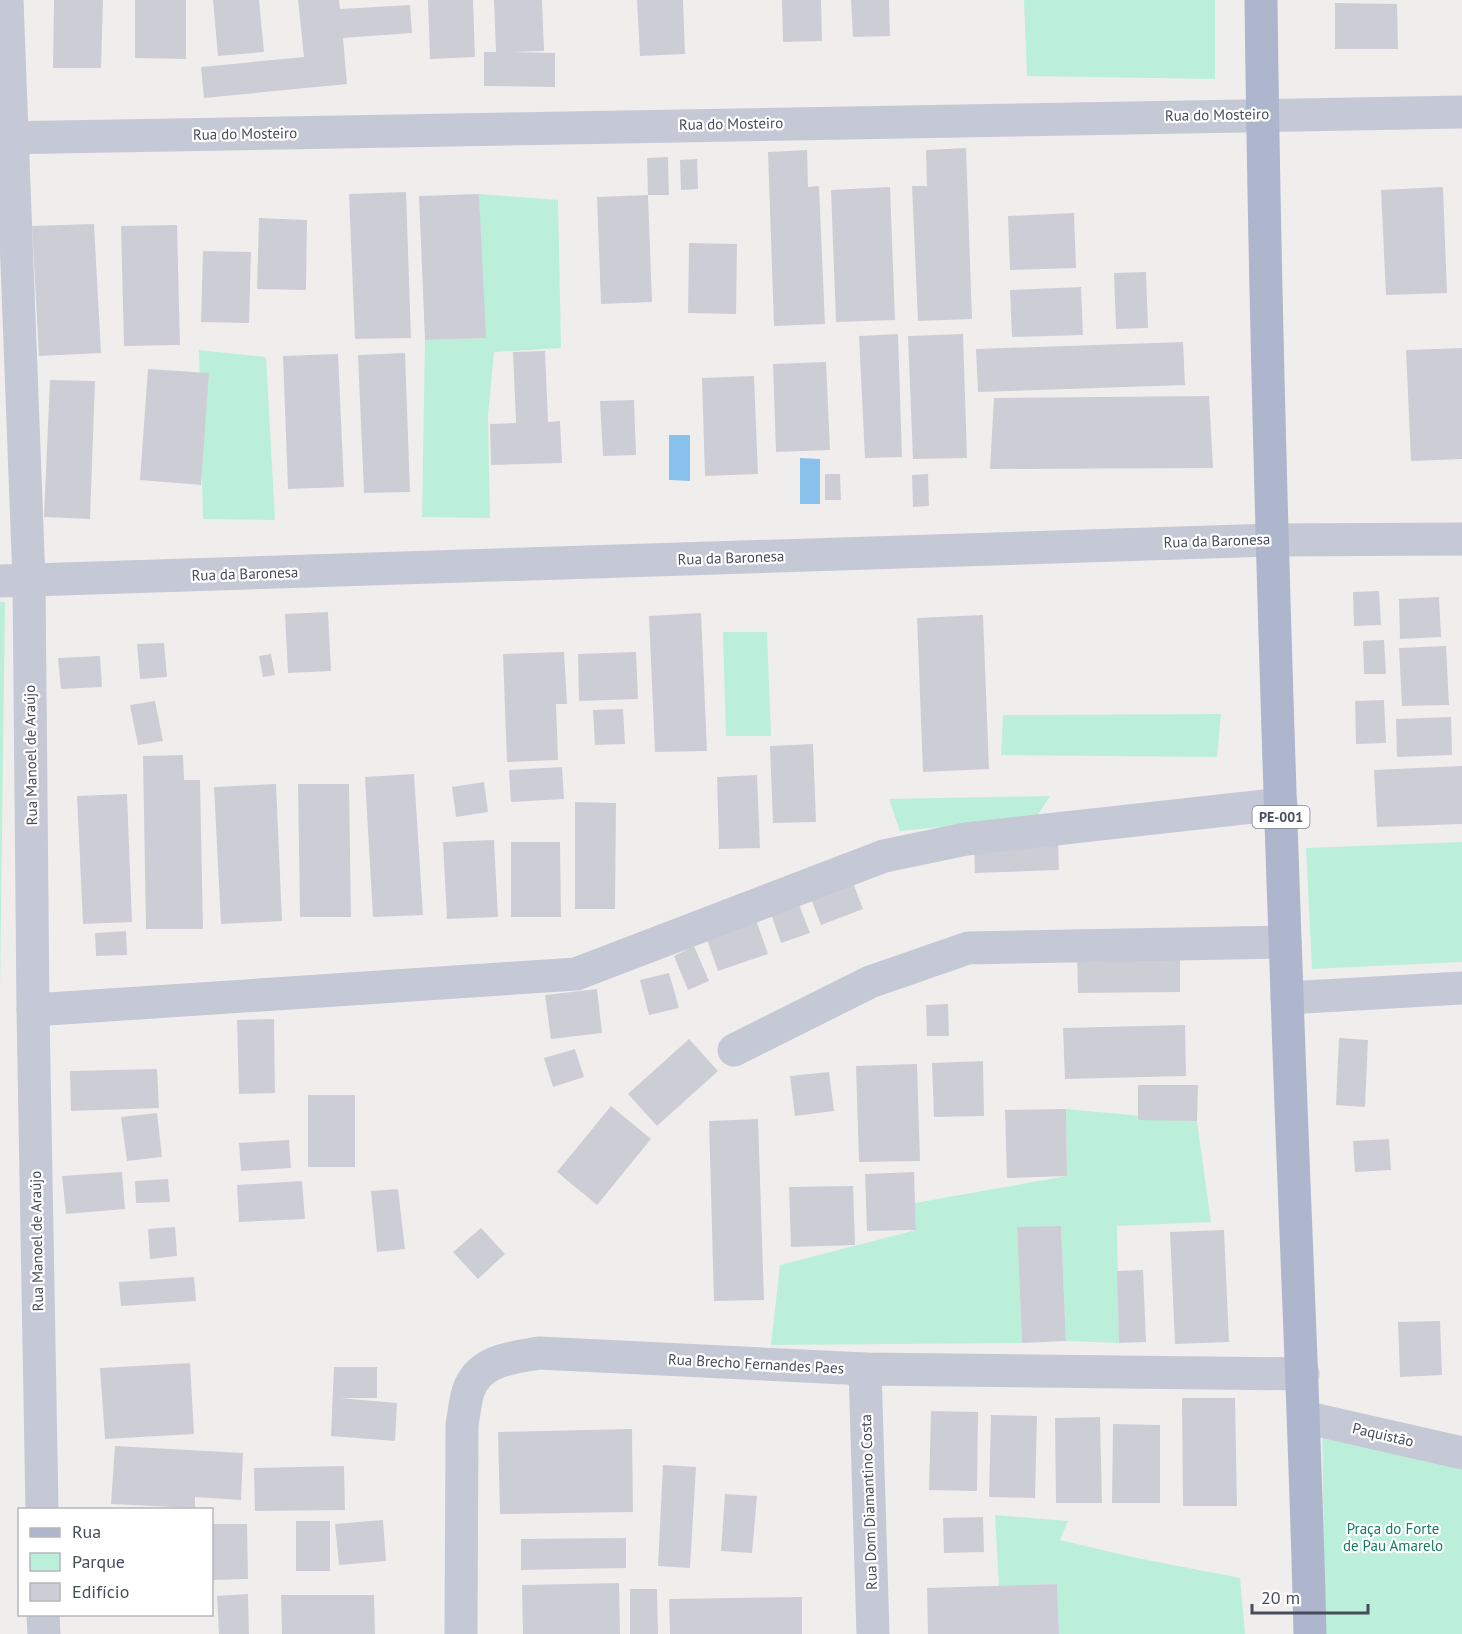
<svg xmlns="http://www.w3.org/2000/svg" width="1462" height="1634" viewBox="0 0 1462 1634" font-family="'PT Sans',sans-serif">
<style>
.green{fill:#bbefda}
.water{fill:#88c2ec}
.building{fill:#cdced5}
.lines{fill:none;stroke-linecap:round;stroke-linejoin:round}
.minor{stroke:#c4c9d5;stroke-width:33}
.tertiary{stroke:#c4c9d5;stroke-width:33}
.primary{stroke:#adb6cd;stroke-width:33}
.labels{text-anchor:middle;stroke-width:4.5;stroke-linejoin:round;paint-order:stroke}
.shield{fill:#fff;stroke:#7e828c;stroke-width:1.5}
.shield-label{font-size:14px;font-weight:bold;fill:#464c5b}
.street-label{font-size:15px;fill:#464c5b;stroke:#fff}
.park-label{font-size:15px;fill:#167c5f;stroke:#fff}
</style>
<rect width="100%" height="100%" fill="#f0eeed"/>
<g class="green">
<path d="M 1024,0 L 1215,0 L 1215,79 L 1027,76 Z"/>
<path d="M 479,194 L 558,200 L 561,348 L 494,352 L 488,415 L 490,518 L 422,517 L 425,340 L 485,338 Z"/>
<path d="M 199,350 L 266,357 L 275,520 L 203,519 Z"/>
<path d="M 0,602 L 5,602 L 0,992 Z"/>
<path d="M 723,632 L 767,632 L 771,736 L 726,736 Z"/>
<path d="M 1221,714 L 1217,757 L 1001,755 L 1003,715 Z"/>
<path d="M 1050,796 L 1036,818 L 900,831 L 889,799 Z"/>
<path d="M 1462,842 L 1462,962 L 1312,969 L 1306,848 Z"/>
<path d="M 1066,1109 L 1197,1121 L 1211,1222 L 1117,1226 L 1119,1343 L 1066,1341 L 1061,1226 L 1017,1228 L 1022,1343 L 771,1345 L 780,1265 L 916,1230 L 915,1203 L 1067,1176 Z"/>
<path d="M 1322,1415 L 1462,1441 L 1462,1634 L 1325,1634 Z"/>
<path d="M 995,1515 L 1068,1521 L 1060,1540 L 1132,1557 L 1240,1578 L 1245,1634 L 1059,1634 L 1057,1584 L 999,1586 Z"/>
</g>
<g class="water">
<path d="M 669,435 L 690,435 L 690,481 L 669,480 Z"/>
<path d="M 800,458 L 820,459 L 820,504 L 800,504 Z"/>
</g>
<g class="building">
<path d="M 54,0 L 103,0 L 101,68 L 53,68 Z"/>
<path d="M 135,0 L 186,0 L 186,59 L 135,58 Z"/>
<path d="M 213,0 L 259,0 L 264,52 L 218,56 Z"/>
<path d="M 298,0 L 339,0 L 340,9 L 410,5 L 412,33 L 343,38 L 347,84 L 204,98 L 201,67 L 304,57 Z"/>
<path d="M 428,0 L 473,0 L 475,57 L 430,59 Z"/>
<path d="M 494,0 L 542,0 L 544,51 L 511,52 L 555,53 L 555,87 L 484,86 L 484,52 L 496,52 Z"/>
<path d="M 637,0 L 683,0 L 685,54 L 640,56 Z"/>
<path d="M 782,0 L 821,0 L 822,41 L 783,42 Z"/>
<path d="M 851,0 L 889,0 L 890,36 L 853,37 Z"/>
<path d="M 1335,3 L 1397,4 L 1398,49 L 1335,49 Z"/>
<path d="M 966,148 L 972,319 L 918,321 L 912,186 L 927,186 L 926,150 Z"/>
<path d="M 807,150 L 808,187 L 819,186 L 825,324 L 774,326 L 768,152 Z"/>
<path d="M 668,157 L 669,195 L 648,195 L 647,158 Z"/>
<path d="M 697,159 L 698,189 L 681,190 L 680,160 Z"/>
<path d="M 890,187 L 895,320 L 836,322 L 831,190 Z"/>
<path d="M 1443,187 L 1447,293 L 1386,295 L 1381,190 Z"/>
<path d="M 406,192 L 411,338 L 355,339 L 349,194 Z"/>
<path d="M 479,194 L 486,338 L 425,340 L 419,196 Z"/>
<path d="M 648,195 L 652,302 L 601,304 L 597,197 Z"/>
<path d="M 1074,213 L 1076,268 L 1010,270 L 1008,216 Z"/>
<path d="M 259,218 L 307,220 L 306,290 L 257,289 Z"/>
<path d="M 94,224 L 101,353 L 39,356 L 32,226 Z"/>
<path d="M 177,225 L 180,345 L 124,346 L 121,226 Z"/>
<path d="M 689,243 L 737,244 L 736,314 L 688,313 Z"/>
<path d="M 203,251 L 251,252 L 249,323 L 201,322 Z"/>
<path d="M 1146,272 L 1148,328 L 1116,329 L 1114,273 Z"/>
<path d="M 1081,287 L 1083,335 L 1012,337 L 1010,290 Z"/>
<path d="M 898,334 L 902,457 L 865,458 L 859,336 Z"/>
<path d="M 963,334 L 967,458 L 913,459 L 908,336 Z"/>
<path d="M 1183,342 L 1185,385 L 978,392 L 976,349 Z"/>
<path d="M 1462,348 L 1462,459 L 1411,461 L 1406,350 Z"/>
<path d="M 545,351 L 548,422 L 560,421 L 562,463 L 491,465 L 490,424 L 516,423 L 513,352 Z"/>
<path d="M 405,353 L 410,492 L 364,493 L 358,355 Z"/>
<path d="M 338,354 L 344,487 L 288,489 L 283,356 Z"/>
<path d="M 826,362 L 830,450 L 776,452 L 773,364 Z"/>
<path d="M 148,369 L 209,373 L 201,485 L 140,480 Z"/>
<path d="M 754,376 L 758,474 L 705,476 L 702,378 Z"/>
<path d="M 50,380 L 95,381 L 90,519 L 44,517 Z"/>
<path d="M 1209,396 L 1213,468 L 990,469 L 994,398 Z"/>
<path d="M 634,400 L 636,455 L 603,456 L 600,401 Z"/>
<path d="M 825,474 L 840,474 L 841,500 L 825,500 Z"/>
<path d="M 928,474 L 929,506 L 913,507 L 912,475 Z"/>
<path d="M 1379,591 L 1381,625 L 1354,626 L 1353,592 Z"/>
<path d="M 1439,597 L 1441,637 L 1400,639 L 1399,599 Z"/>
<path d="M 328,612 L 331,671 L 288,673 L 285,614 Z"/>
<path d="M 701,613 L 707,751 L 655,752 L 649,616 Z"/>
<path d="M 983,615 L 989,769 L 923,772 L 917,618 Z"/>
<path d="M 1384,640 L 1386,674 L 1364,674 L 1363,641 Z"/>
<path d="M 164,643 L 167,677 L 140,679 L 137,644 Z"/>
<path d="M 1446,646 L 1449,705 L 1402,706 L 1399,648 Z"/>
<path d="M 564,652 L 567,704 L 556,704 L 558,760 L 507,762 L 503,654 Z"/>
<path d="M 636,652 L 638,699 L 579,701 L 578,654 Z"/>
<path d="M 271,654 L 275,675 L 263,677 L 259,656 Z"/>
<path d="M 100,656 L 102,687 L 61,689 L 58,658 Z"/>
<path d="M 1384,700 L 1386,743 L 1356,744 L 1355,701 Z"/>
<path d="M 155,701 L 163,741 L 138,745 L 130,705 Z"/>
<path d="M 623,709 L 625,744 L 595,745 L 593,710 Z"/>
<path d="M 1451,717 L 1452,755 L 1397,757 L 1396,719 Z"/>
<path d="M 813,744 L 816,822 L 773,823 L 770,746 Z"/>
<path d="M 183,755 L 184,780 L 200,780 L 203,929 L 146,929 L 143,756 Z"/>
<path d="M 1462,766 L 1462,824 L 1377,827 L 1374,770 Z"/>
<path d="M 562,767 L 564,799 L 511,802 L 509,770 Z"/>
<path d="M 414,774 L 423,915 L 373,917 L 365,777 Z"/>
<path d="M 757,775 L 760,848 L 719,849 L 717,777 Z"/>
<path d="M 484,782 L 488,812 L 456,817 L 452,787 Z"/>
<path d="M 276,784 L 282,921 L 221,924 L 214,787 Z"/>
<path d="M 298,784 L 349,784 L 351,917 L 300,917 Z"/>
<path d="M 127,794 L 132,922 L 83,924 L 77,796 Z"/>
<path d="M 575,802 L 616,803 L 615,909 L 575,909 Z"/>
<path d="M 1058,839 L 1059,870 L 975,873 L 974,842 Z"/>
<path d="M 494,840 L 498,917 L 447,919 L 443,842 Z"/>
<path d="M 511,842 L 560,842 L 561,917 L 511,917 Z"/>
<path d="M 852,880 L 863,909 L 821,925 L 810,896 Z"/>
<path d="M 798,902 L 810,933 L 781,943 L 770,911 Z"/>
<path d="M 754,914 L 768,954 L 718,971 L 704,931 Z"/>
<path d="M 126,931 L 127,955 L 96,956 L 95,933 Z"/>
<path d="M 694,946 L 709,981 L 688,990 L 674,956 Z"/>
<path d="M 1077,956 L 1180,956 L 1180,992 L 1078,993 Z"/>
<path d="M 669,973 L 679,1008 L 649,1015 L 640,980 Z"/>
<path d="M 597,989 L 602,1033 L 551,1039 L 545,995 Z"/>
<path d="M 948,1004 L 949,1036 L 927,1036 L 926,1005 Z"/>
<path d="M 274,1019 L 275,1093 L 239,1094 L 237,1020 Z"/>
<path d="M 1185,1025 L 1186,1076 L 1065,1079 L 1063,1028 Z"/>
<path d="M 1339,1038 L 1368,1040 L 1365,1107 L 1336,1105 Z"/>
<path d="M 689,1039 L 718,1071 L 657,1126 L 628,1094 Z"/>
<path d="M 575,1049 L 584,1077 L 553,1087 L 544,1058 Z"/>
<path d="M 983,1061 L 984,1116 L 934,1117 L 932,1063 Z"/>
<path d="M 917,1064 L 920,1161 L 859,1162 L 856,1066 Z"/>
<path d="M 157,1069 L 159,1108 L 71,1111 L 70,1071 Z"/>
<path d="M 829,1072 L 834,1111 L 795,1116 L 790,1076 Z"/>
<path d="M 1138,1085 L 1198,1085 L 1197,1121 L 1138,1120 Z"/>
<rect x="308" y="1095" width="47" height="72"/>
<path d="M 611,1106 L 651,1139 L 597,1205 L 557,1172 Z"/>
<path d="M 1066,1109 L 1067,1176 L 1007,1178 L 1005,1110 Z"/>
<path d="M 157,1113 L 162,1157 L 127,1161 L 121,1117 Z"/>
<path d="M 758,1119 L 764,1300 L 714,1301 L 709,1121 Z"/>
<path d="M 1389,1139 L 1391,1170 L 1355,1172 L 1353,1141 Z"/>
<path d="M 289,1140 L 291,1168 L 241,1171 L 239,1143 Z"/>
<path d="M 122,1172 L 125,1209 L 66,1214 L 62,1176 Z"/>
<path d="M 914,1172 L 916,1230 L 867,1231 L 865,1174 Z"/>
<path d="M 168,1179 L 170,1202 L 136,1203 L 135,1181 Z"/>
<path d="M 302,1181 L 305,1219 L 239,1222 L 237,1185 Z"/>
<path d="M 853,1186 L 855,1245 L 791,1247 L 789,1187 Z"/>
<path d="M 398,1189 L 405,1249 L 377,1252 L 371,1191 Z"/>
<path d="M 1061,1226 L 1066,1341 L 1022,1343 L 1017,1227 Z"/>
<path d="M 175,1227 L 177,1256 L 150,1259 L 148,1229 Z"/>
<path d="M 481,1228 L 505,1254 L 478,1279 L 453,1252 Z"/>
<path d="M 1224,1230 L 1229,1342 L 1175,1344 L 1170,1232 Z"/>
<path d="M 1143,1270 L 1146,1342 L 1119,1343 L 1117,1271 Z"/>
<path d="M 194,1277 L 196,1301 L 121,1306 L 119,1282 Z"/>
<path d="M 1440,1321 L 1442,1375 L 1400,1377 L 1398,1322 Z"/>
<path d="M 190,1363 L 194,1434 L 105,1439 L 100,1368 Z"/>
<path d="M 334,1367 L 377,1367 L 377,1398 L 340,1398 L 397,1403 L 395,1441 L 331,1436 Z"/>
<path d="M 1182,1398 L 1235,1398 L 1237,1506 L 1183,1506 Z"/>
<path d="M 931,1411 L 978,1412 L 977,1491 L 929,1490 Z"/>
<path d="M 991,1415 L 1037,1416 L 1035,1498 L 989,1497 Z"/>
<path d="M 1100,1417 L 1102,1503 L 1056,1503 L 1055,1418 Z"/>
<path d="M 1113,1424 L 1160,1425 L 1160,1503 L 1112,1503 Z"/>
<path d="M 632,1429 L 633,1512 L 500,1514 L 498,1432 Z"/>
<path d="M 115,1446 L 243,1453 L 241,1500 L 195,1497 L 195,1508 L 111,1504 Z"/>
<path d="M 663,1465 L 696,1467 L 690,1568 L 658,1566 Z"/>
<path d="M 344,1466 L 345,1510 L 255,1511 L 254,1468 Z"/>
<path d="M 725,1494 L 757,1496 L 752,1553 L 721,1551 Z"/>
<path d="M 983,1517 L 984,1552 L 944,1553 L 943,1518 Z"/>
<path d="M 383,1520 L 386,1561 L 339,1565 L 335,1524 Z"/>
<rect x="296" y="1521" width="34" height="50"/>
<path d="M 212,1524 L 247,1524 L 248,1579 L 212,1580 Z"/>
<path d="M 626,1538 L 626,1568 L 521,1570 L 521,1539 Z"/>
<path d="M 619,1583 L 620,1634 L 523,1634 L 522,1585 Z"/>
<path d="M 1057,1584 L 1059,1634 L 928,1634 L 927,1588 Z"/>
<path d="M 630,1589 L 657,1589 L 658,1634 L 630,1634 Z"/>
<path d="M 248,1594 L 249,1634 L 219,1634 L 217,1596 Z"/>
<path d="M 281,1595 L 374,1595 L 375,1634 L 282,1634 Z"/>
<path d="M 802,1597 L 802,1634 L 670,1634 L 669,1599 Z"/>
</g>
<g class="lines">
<g class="minor">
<path d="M 0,138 L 1462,112"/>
<path d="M 0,581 L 1272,540 L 1462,539"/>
<path d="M 1287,998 L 1462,988"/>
<path d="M 33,1010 L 576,974 L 884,856 L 966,839 L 1281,804"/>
<path d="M 734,1050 L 870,982 L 968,948 L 1285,942"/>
<path d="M 865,1369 L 873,1634"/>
<path d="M 1304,1417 L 1462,1453"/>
<path d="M 461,1634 L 462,1425 C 464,1414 465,1402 468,1392 C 478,1360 511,1358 539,1353 L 865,1369 L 1303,1374"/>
</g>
<g class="tertiary">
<path d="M 7,0 L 29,581 L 33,1010 L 42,1510"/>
<path d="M 43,1614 L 44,1634"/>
</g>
<path class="primary" d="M 1261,0 C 1265,331 1275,663 1287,994 C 1294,1207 1305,1420 1310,1634"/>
</g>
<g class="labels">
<rect class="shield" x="1252.5" y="806" width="57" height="22" rx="4.5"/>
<g class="shield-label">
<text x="1281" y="822">PE-001</text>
</g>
<g class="street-label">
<text transform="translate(1217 115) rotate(-1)" y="5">Rua do Mosteiro</text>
<text transform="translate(731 124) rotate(-1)" y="5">Rua do Mosteiro</text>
<text transform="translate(245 134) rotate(-1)" y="5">Rua do Mosteiro</text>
<text transform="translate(1217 541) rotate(-2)" y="5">Rua da Baronesa</text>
<text transform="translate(731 558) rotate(-2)" y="5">Rua da Baronesa</text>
<text transform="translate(245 574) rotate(-2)" y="5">Rua da Baronesa</text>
<text transform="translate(31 755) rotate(-91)" y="5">Rua Manoel de Araújo</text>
<text transform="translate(37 1241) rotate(-91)" y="5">Rua Manoel de Araújo</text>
<text transform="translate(756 1364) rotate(3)" y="5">Rua Brecho Fernandes Paes</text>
<text transform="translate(1383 1435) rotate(13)" y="5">Paquistão</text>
<text transform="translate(869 1502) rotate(-92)" y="5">Rua Dom Diamantino Costa</text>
</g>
<g class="park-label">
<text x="1393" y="1534">Praça do Forte<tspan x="1393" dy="17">de Pau Amarelo</tspan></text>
</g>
</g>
<rect x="18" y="1508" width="195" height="108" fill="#ffffff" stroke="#b5b7bd" stroke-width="1.5"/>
<rect x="30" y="1528" width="30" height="9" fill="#adb6cd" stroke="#b5b7bd" stroke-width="1.5"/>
<text x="72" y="1538" font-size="18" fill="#464c5b">Rua</text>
<rect x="30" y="1553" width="30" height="18" fill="#bbefda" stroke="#b5b7bd" stroke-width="1.5"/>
<text x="72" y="1568" font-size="18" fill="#464c5b">Parque</text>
<rect x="30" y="1583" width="30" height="18" fill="#cdced5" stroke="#b5b7bd" stroke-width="1.5"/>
<text x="72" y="1598" font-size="18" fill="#464c5b">Edifício</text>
<path d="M1252 1604v9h116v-9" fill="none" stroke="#464c5b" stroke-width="3"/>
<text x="1261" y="1604" font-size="18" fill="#464c5b" stroke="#ffffff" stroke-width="4.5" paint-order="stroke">20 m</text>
</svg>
